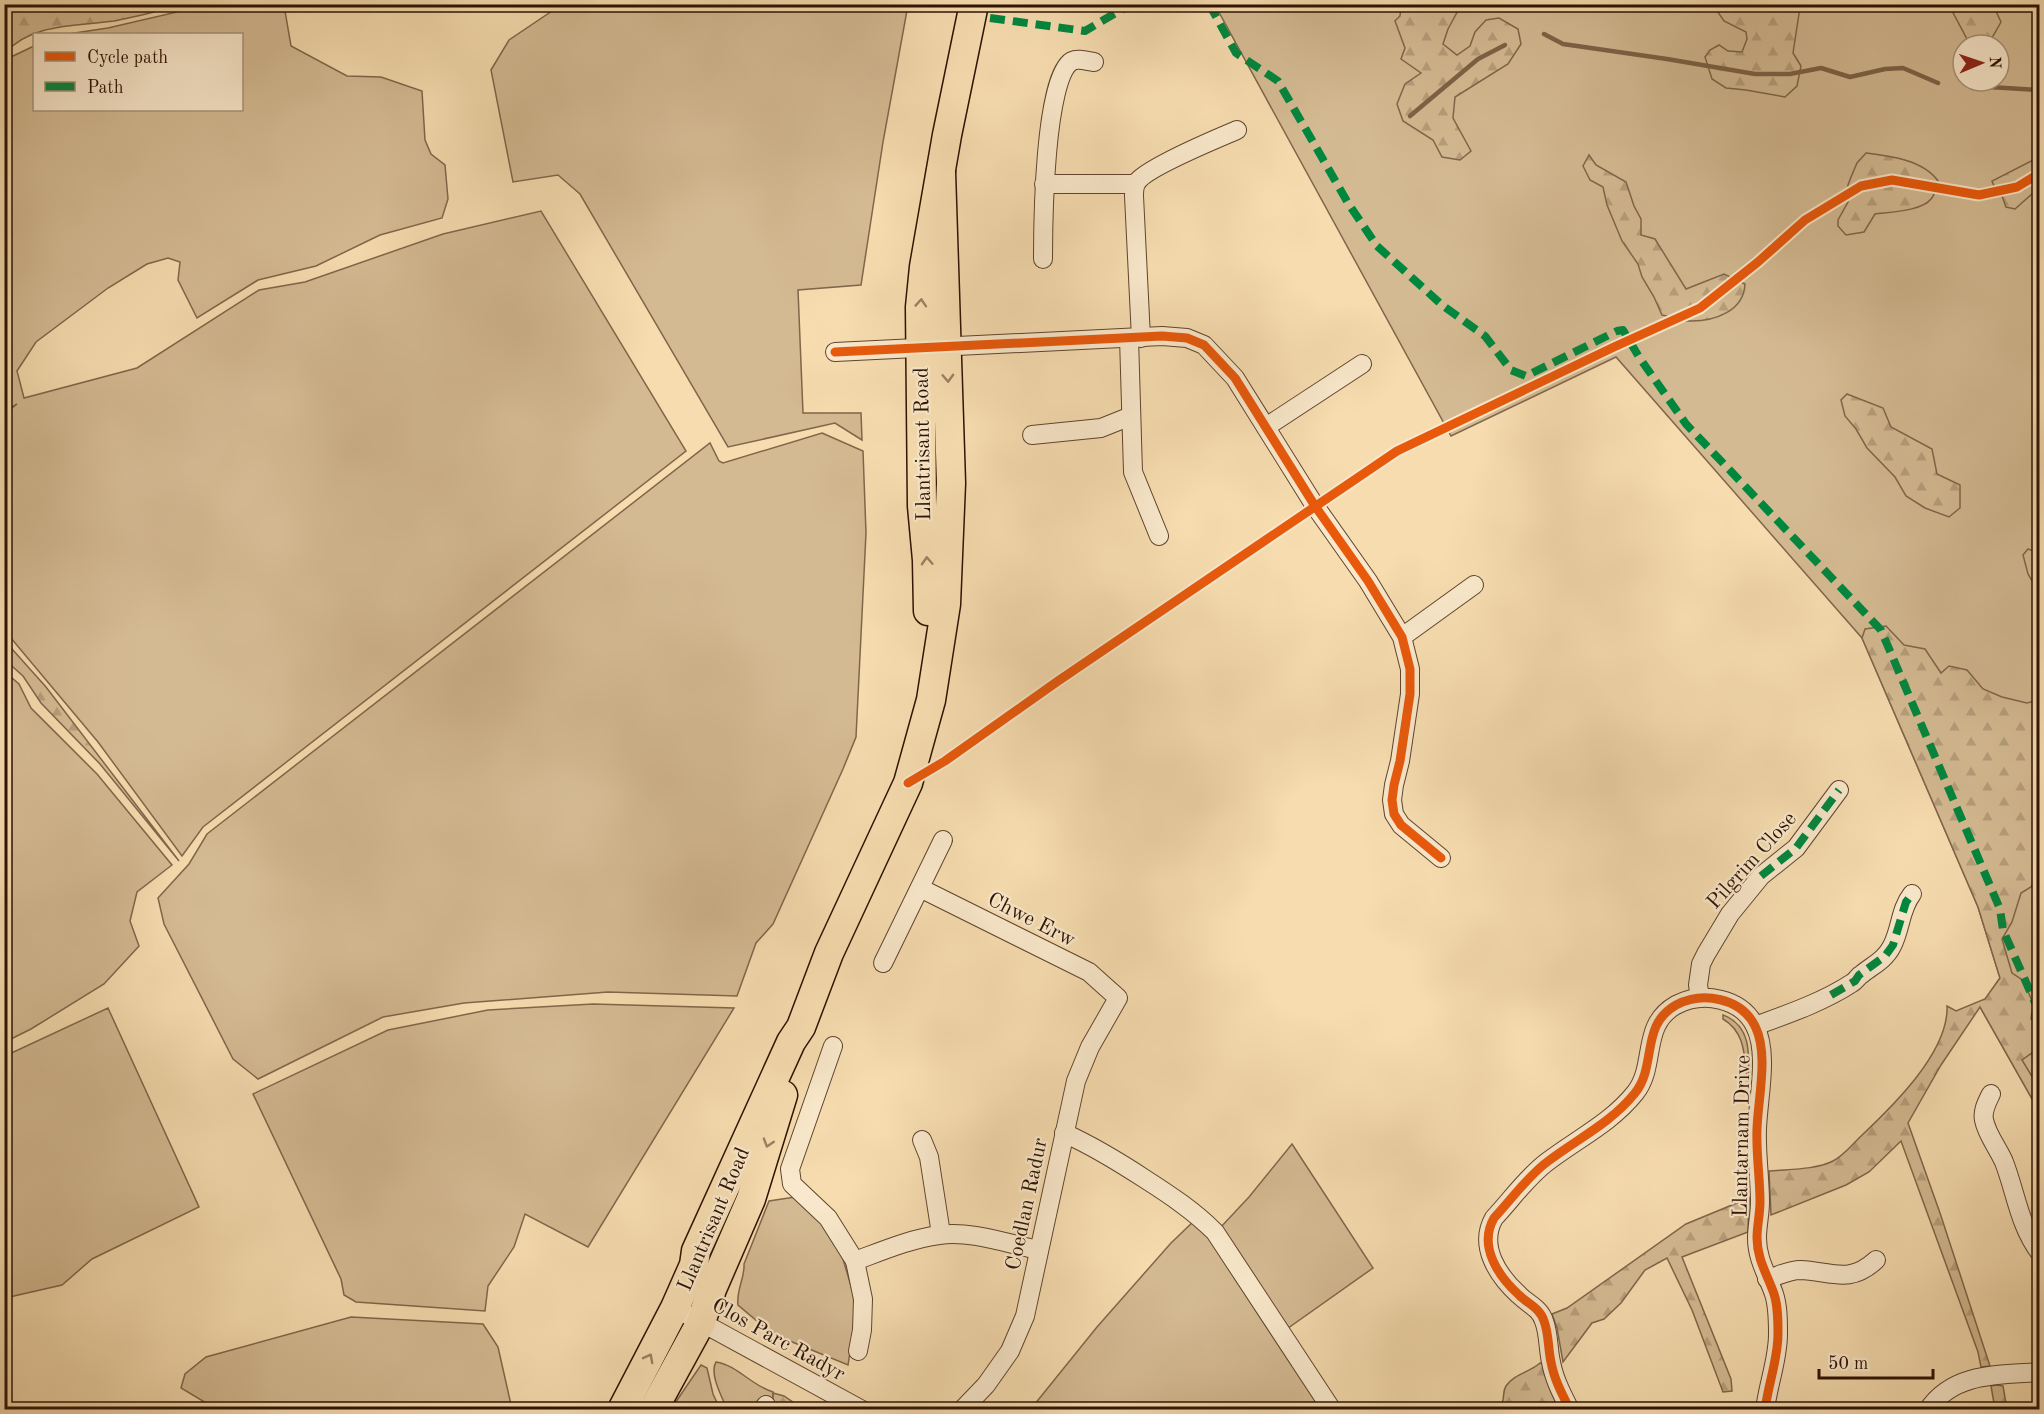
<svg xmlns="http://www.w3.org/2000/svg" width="2044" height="1414" viewBox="0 0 2044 1414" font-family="'Old Standard TT',serif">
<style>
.green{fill:#d4ba92;stroke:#80664a;stroke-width:1.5;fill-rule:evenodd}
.forest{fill:url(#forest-firs);stroke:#80664a;stroke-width:1.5}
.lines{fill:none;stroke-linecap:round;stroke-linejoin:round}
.stream{stroke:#7d6247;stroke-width:4.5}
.minor-casing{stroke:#5f442e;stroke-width:20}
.primary-casing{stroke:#2d1203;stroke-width:31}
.minor{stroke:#f9e8cb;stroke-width:18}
.primary{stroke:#f6dcaf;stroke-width:28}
.quiet{stroke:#00873e;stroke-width:8;stroke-dasharray:15 8;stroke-linecap:butt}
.cycleway-casing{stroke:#f9e8cb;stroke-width:13}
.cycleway{stroke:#e8590c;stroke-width:9}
.oneway{stroke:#9c8162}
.labels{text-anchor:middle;stroke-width:4.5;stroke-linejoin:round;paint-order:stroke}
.street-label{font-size:21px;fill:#2d1203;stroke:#f9e8cb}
</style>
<defs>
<pattern id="forest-firs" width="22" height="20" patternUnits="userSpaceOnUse" patternTransform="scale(1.5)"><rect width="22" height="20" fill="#d4ba92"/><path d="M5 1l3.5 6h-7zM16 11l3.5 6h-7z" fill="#b69f7c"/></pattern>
</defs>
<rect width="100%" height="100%" fill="#f6dcaf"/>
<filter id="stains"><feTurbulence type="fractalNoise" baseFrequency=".00333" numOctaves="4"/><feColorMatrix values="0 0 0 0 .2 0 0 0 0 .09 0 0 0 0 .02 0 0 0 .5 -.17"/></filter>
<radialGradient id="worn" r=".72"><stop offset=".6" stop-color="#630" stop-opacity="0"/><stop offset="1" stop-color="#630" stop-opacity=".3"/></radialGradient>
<g class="green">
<path d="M 190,5 L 284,5 L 291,46 L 347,76 L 381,77 L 422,91 L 425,140 L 431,154 L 445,165 L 448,199 L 442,218 L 380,235 L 316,266 L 258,280 L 197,318 L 178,280 L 180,262 L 168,258 L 147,264 L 108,288 L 36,342 L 17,371 L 24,398 L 137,368 L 259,290 L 305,282 L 443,234 L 541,211 L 686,451 L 203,827 L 182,856 L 98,742 L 5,631 L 5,414 L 17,404 L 5,411 L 4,64 L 13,56 L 34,46 L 34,110 L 242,110 L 242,34 L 68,34 L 108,28 L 190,9 Z"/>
<path d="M 561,5 L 908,5 L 883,142 L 861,285 L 798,290 L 803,413 L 861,413 L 862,440 L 835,423 L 728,447 L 580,194 L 558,175 L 513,182 L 491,70 L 509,40 Z"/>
<path d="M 1215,5 L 2039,5 L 2039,1111 L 1980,1007 L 2000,978 L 1978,907 L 1862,638 L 1616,357 L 1451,436 ZM 1963,45 L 1999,45 L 1999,81 L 1963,81 Z"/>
<path d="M 822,433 L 863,451 L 866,533 L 856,737 L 843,769 L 773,924 L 756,943 L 737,996 L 608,992 L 464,1003 L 383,1017 L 258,1079 L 233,1059 L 164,924 L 158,898 L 189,864 L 207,834 L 710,443 L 719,461 L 723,463 Z"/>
<path d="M 5,672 L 19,684 L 31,708 L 97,774 L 172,865 L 137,892 L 130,921 L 139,946 L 104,984 L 31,1029 L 5,1042 Z"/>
<path d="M 593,1004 L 734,1008 L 588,1247 L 525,1214 L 514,1247 L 488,1286 L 485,1311 L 356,1302 L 344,1295 L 341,1279 L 253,1094 L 388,1030 L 488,1010 Z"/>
<path d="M 108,1008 L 199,1207 L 92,1259 L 62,1285 L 5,1298 L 5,1056 Z"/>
<path d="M 1723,1015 C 1753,1026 1749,1058 1748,1084 C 1744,1060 1747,1033 1723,1019 Z"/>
<path d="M 1292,1144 L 1373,1268 L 1284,1331 L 1219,1229 L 1249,1197 Z"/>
<path d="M 795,1197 L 817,1217 L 840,1249 L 857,1306 L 848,1365 L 785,1339 L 764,1327 L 738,1305 C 736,1290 745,1278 744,1264 L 769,1201 Z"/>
<path d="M 1195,1220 L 1213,1236 L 1326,1410 L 1030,1410 L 1097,1327 L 1171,1243 Z"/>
<path d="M 351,1317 L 483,1324 L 498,1347 L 512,1409 L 216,1409 L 181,1388 L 185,1374 L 206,1357 Z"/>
<path d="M 716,1362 C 737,1365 752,1386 773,1392 L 773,1402 L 756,1409 L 727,1409 C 722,1397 709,1374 716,1362 Z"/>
<path d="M 701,1365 L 707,1368 L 713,1394 L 720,1409 L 671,1409 Z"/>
</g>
<g class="forest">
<path d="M 5,4 L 183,4 L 183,5 C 161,10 137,17 114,21 C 77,26 32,23 5,53 Z"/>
<path d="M 1796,4 L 1800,7 L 1793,53 L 1801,66 L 1797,86 L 1785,97 L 1746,90 L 1726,88 L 1712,79 L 1705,57 L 1710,50 L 1719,45 L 1728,51 L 1742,52 L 1747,39 L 1746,32 L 1724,21 L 1713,5 Z"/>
<path d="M 1401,5 L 1461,5 L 1448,29 L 1443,44 L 1457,55 L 1470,46 L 1475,32 L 1486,20 L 1499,18 L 1518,29 L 1521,44 L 1508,64 L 1455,97 L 1453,118 L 1471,151 L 1460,160 L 1442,157 L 1433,140 L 1403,121 L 1397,104 L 1405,84 L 1421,73 L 1401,59 L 1405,48 L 1395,21 L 1400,16 Z"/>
<path d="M 1949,5 L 1993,5 L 2001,22 L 1993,36 L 1982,45 L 1973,45 L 1967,39 Z"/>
<path d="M 1866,153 C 1890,156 1923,160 1938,181 C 1936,187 1935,195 1931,199 C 1922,211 1890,212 1875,214 L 1864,232 L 1846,235 L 1838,226 L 1838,220 L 1848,202 L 1848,185 L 1851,177 L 1857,163 Z"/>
<path d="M 1589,155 L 1596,165 L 1626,182 L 1634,206 L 1641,219 L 1641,235 L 1655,239 L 1686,289 L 1724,274 L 1745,284 C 1744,311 1715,321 1691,321 C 1682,321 1671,317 1662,315 L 1654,297 L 1642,277 L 1638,264 L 1622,241 L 1607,205 L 1603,187 L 1590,180 L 1583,166 Z"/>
<path d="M 2039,157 L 2039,191 L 2032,194 L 2015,209 L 2006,207 L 2002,196 L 2008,186 L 1994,186 L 1992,181 Z"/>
<path d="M 1847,394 L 1883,408 L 1891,427 L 1932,449 L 1937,474 L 1960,485 L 1960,508 L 1949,517 L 1925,508 L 1906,496 L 1895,477 L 1867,448 L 1856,429 L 1845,416 L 1841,400 Z"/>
<path d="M 2028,549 L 2039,553 L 2039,593 L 2028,574 L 2023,555 Z"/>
<path d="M 1886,626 L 1904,645 L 1925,649 L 1941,673 L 1949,666 L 1967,670 L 1983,689 L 2002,697 L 2027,703 L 2039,700 L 2039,871 L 2031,887 L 2021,893 L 2012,922 L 2002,939 L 2012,973 L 2024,981 L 2033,1004 L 2031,1019 C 2043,1024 2040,1037 2039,1048 L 2022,1060 L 2039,1088 L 2039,1111 L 1980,1007 L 1941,1065 L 1908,1123 L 1940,1213 L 1990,1366 L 1981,1367 L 1978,1352 L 1901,1141 L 1869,1172 L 1846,1185 L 1771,1215 L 1769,1171 C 1789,1169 1815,1170 1833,1161 C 1843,1156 1852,1145 1860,1137 C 1892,1107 1949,1052 1947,1006 L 1956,1011 L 1985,999 L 2000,978 L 1978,907 L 1862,638 L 1865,629 Z"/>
<path d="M 4,640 L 46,687 L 179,861 L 100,764 L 41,703 L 23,676 L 5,660 Z"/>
<path d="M 1749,1198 L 1748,1232 L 1682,1257 L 1731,1379 L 1732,1391 L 1723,1392 L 1692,1310 L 1667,1258 L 1645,1270 L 1621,1303 L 1604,1319 L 1592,1323 L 1563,1362 L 1557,1328 L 1552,1314 L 1567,1308 L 1686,1224 Z"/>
<path d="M 1540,1363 L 1545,1365 L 1559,1398 C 1545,1414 1519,1409 1498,1410 C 1500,1406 1502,1404 1503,1400 C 1504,1395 1503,1391 1506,1386 C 1514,1374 1530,1372 1540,1363 Z"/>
<path d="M 1997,1385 L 2003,1386 L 2007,1409 L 1995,1409 L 1991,1386 Z"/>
<path d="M 773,1393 L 784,1396 L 803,1409 L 783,1409 L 773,1402 Z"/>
</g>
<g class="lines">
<g class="stream">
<path d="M 1544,34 L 1563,44 L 1667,59 L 1755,74 L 1790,74 L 1821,68 L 1850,77 L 1885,69 L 1903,68 L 1938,83"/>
<path d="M 1989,87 L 2040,90"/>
<path d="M 1410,116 L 1478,59 L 1505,45"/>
</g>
<defs>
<g id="minor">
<path d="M 1044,184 L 1135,184"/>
<path d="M 1043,259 C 1043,226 1044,77 1072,61 C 1078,58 1087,61 1094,62"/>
<path d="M 1129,338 L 1133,472 L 1159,536"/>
<path d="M 1141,338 L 1134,196 C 1134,191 1134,186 1137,182 C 1146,168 1218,138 1237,130"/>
<path d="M 835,352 L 1162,336 L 1187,338 L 1204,345 L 1235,378 L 1315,506 L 1368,581 L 1402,637 L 1410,669 L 1410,694 L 1400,761 L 1394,785 L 1392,800 L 1394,814 L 1401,825 L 1441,858"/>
<path d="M 1266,427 L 1362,364"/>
<path d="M 1032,435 L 1101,428 L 1131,416"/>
<path d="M 1402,637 L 1474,585"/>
<path d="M 920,888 L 1089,972 L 1118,998 L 1090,1047 L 1076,1081 L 1025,1316 L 1010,1351 L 986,1385 L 962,1410"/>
<path d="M 883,963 L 943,840"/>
<path d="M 1700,998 L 1698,985 L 1701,964 L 1706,954 L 1730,914 L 1761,876 L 1796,848 L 1839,790"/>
<path d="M 1755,1026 C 1788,1014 1823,1002 1852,983 C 1856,981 1858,976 1862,974 C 1873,965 1885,960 1892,946 C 1901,929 1900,909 1912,894"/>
<path d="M 833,1046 L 790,1169 L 792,1184 L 828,1218 L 855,1261 C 882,1251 910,1239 939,1235 C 971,1230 1008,1244 1039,1250"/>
<path d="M 1991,1094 C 1987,1102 1982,1111 1984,1120 C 1987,1135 1998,1148 2004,1162 C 2016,1193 2019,1225 2040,1253"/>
<path d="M 1064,1133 C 1093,1146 1119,1162 1145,1179 C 1170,1195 1194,1211 1215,1232 L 1332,1410"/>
<path d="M 922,1140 L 929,1157 L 941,1234"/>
<path d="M 855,1261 L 863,1299 L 862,1330 L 858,1351"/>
<path d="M 1767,1279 C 1778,1276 1789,1270 1800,1270 C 1831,1271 1849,1285 1876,1260"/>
<path d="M 675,1308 L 862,1410"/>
<path d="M 762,1410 L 766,1405"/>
<path d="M 1570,1410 C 1562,1394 1554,1379 1551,1362 C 1548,1349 1549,1334 1544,1321 C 1540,1308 1528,1304 1519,1295 C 1498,1276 1478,1246 1494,1218 C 1511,1200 1527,1177 1547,1162 C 1577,1139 1611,1123 1635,1093 C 1657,1066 1640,1025 1676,1005 C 1703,991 1741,998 1755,1026 C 1769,1054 1758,1098 1757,1129 C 1756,1153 1760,1178 1760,1202 C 1760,1214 1757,1226 1757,1238 C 1757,1259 1767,1274 1774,1294 C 1778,1306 1778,1320 1778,1334 C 1778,1360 1768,1384 1765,1410"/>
<path d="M 1928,1410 C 1953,1372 1999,1375 2040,1372"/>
</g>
<g id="primary">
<path d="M 928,611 L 927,560 L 922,506 L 920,307 L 924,267 L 947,135 L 974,4"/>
<path d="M 622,1410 L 675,1308 L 694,1265 L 696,1251 L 791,1042 L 801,1027 L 829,953 L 908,783 L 931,700 L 946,604 L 951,483 L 941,172"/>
<path d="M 653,1410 L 701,1322 L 712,1289 L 751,1199 L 783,1095"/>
</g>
</defs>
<use href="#minor" class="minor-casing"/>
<use href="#primary" class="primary-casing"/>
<use href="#minor" class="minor"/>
<use href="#primary" class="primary"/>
<g class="quiet">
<path d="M 1209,4 L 1236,53 L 1278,81 L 1348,203 L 1377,246 L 1442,305 L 1485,336 L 1511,370 L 1526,376 L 1617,331 L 1623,330 L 1639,357 L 1686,424 L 1881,630 L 2000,909 L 2003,930 L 2040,1014"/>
<path d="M 990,18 L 1085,31 L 1131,4"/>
<path d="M 1761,876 L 1796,848 L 1839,790"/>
<path d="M 1831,995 L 1855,981 L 1859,975 L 1885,956 L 1893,945 L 1906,902 L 1912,894"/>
<path d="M 762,1410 L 766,1405"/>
</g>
<defs>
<g id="cycleway">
<path d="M 835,352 L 1162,336 L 1187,338 L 1204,345 L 1235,378 L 1315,506 L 1368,581 L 1402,637 L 1410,669 L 1410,694 L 1400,761 L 1394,785 L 1392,800 L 1394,814 L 1401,825 L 1441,858"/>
<path d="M 908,783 L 945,761 L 1058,681 L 1397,451 L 1614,347 L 1700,308 L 1758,262 L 1805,220 L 1861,186 L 1892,180 L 1979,195 L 2017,187 L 2040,173"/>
<path d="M 1570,1410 C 1562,1394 1554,1379 1551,1362 C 1548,1349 1549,1334 1544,1321 C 1540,1308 1528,1304 1519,1295 C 1498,1276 1478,1246 1494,1218 C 1511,1200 1527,1177 1547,1162 C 1577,1139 1611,1123 1635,1093 C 1657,1066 1640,1025 1676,1005 C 1703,991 1741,998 1755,1026 C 1769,1054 1758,1098 1757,1129 C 1756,1153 1760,1178 1760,1202 C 1760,1214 1757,1226 1757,1238 C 1757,1259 1767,1274 1774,1294 C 1778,1306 1778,1320 1778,1334 C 1778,1360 1768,1384 1765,1410"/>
</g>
</defs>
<use href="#cycleway" class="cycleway-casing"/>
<use href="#cycleway" class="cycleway"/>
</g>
<defs><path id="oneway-chevron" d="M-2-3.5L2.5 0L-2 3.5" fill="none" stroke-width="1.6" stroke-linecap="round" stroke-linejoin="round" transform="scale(1.5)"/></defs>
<g class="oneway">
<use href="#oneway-chevron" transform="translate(921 303) rotate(-86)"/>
<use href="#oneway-chevron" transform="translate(948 378) rotate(88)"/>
<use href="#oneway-chevron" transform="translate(927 561) rotate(-93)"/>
<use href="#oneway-chevron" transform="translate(768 1143) rotate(107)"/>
<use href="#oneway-chevron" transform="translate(649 1358) rotate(-62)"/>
</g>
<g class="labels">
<g class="street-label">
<text transform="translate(922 444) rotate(-91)" y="7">Llantrisant Road</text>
<text transform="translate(1751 860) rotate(-48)" y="7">Pilgrim Close</text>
<text transform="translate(1032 919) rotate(27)" y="7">Chwe Erw</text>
<text transform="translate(1741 1136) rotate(-89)" y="7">Llantarnam Drive</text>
<text transform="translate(1026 1204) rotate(-78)" y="7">Coedlan Radur</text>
<text transform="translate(713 1219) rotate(-67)" y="7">Llantrisant Road</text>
<text transform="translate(779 1339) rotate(29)" y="7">Clos Parc Radyr</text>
</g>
</g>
<rect width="2044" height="1414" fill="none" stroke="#f6dcaf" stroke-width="24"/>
<rect x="6" y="6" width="2032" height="1402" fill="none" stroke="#2d1203" stroke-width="3"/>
<rect x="12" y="12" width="2020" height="1390" fill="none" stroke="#2d1203" stroke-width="1.5"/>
<rect x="33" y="33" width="210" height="78" fill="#f9e8cb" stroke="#a7927b" stroke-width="1.5"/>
<rect x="45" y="52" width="30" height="9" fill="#e8590c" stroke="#a7927b" stroke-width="1.5"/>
<text x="87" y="63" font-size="18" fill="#2d1203">Cycle path</text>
<rect x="45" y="82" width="30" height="9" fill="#00873e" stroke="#a7927b" stroke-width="1.5"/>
<text x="87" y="93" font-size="18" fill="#2d1203">Path</text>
<g transform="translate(1981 63) rotate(88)"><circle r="28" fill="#f9e8cb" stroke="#a7927b" stroke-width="1.5"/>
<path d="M0-4.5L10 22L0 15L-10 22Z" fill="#8f2418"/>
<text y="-9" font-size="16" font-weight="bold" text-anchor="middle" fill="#2d1203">N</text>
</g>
<path d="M1819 1369v9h114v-9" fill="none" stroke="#2d1203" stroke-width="3"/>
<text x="1828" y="1369" font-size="18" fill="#2d1203" stroke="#f9e8cb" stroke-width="4.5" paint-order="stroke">50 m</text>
<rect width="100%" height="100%" filter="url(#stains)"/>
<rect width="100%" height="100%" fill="url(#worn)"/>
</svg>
